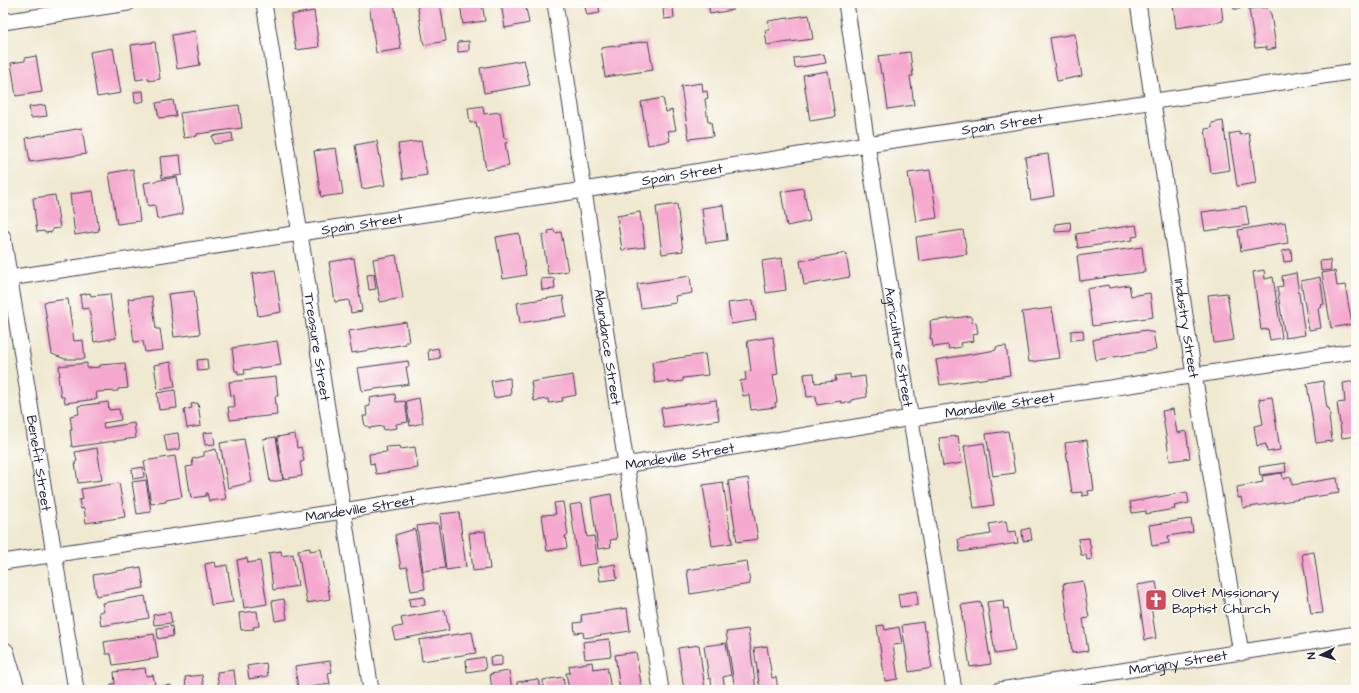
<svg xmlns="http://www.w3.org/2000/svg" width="1359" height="693" font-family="'Architects Daughter',sans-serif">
	<rect width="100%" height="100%" fill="#fdfcf7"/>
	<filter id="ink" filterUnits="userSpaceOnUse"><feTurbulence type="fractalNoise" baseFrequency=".025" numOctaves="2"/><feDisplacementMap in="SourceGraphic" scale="8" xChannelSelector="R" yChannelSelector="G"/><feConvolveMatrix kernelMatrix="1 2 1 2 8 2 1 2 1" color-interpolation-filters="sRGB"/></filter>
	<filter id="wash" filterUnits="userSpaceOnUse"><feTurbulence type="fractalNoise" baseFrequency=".012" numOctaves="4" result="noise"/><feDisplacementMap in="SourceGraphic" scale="16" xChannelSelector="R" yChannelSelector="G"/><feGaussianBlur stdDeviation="0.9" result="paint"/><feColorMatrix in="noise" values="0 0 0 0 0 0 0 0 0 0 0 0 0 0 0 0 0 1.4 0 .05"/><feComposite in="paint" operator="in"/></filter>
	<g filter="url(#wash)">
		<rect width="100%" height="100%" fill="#f0e9d1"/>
		<g id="blocks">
			<!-- building -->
			<path fill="#f5a9cf" d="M369,3H394L401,49L376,53Z
				M417,3H440L446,41L424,45Z
				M460,3H482L485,21L463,24Z
				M501,3H525L529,23L505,28Z
				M584,3H598L600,13L587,15Z
				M708,3H732L733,10L710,14Z
				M1189,3H1221L1223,21L1176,28L1173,5Z
				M1233,3H1240V9H1234Z
				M673,7L674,18L664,19L663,8Z
				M1266,7L1271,14L1276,48L1267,50L1266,47L1255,48L1249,9Z
				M314,11L319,47L296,50L291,15Z
				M809,15L813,39L767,45L765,30H770L768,21Z
				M195,31L200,65L177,69L172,35Z
				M1075,34L1082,76L1057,81L1050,38Z
				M469,41V51L458,52V42Z
				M648,41L653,70L605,77L601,48Z
				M155,42L160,79L149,81V78L136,80L131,45Z
				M113,48L121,93L97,97L90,52Z
				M910,52L913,76H910L914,105L888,109L883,73L881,74L878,56Z
				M824,54L826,63L795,68L794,58Z
				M36,56L42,92L16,96L11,63L25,61V58Z
				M524,60L530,85L484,93L480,68Z
				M828,71L835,117L810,121L803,75Z
				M702,83L703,92L707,91L708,98L705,99L708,122H711L713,136L689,139L681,86Z
				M143,91L144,101L135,103L134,92Z
				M663,98L666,112L672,110L676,130L668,131L670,141L648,145L641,102Z
				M173,100L176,116L159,118L156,103Z
				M45,105L47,116L31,118L29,107Z
				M239,105L242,128L197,134V136L184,138L180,113Z
				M483,106L484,114L500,112L504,138H506L507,143H505L509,166L486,170L479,128H477L476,122L470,123L468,108Z
				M1223,121L1230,170L1211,173L1205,129L1212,128V123Z
				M82,128L86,154L30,162L26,138Z
				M1239,132L1240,135L1249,133L1256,183L1237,186L1229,134Z
				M232,133L233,141L214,144L212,136Z
				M377,141L385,185L362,189L355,145Z
				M421,141L427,175L403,179L398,144Z
				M336,148L343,194L321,197L314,151Z
				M1048,154L1054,196L1031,200L1025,157Z
				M180,155L182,175L162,178L160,157Z
				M133,169L140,221L117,224L109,173Z
				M930,170L937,218L916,221L908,173Z
				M177,177L183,214L157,219L155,205L148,206L144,183Z
				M803,188L810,221L787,226L781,192Z
				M93,191L99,231L75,235L70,194Z
				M55,195L60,228L52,229V232L45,233L44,231L37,232L33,198Z
				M677,204L683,251L662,254L656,207Z
				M723,205L727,240L706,243L702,208Z
				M1246,206L1249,225L1205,231L1202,212Z
				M640,212L645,247L622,250L617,216Z
				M1070,222L1071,231L1055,232V224Z
				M1285,222L1288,243L1241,251L1238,230Z
				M1136,225L1138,236L1132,237L1133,240L1078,248L1076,234Z
				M554,230L555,233L561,232L568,271L548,274L542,235L549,234L548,231Z
				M963,230L967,254L919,261L916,237Z
				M519,233L526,275L503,279L496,237Z
				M1142,247L1145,272L1080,281L1077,256Z
				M1291,249L1292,261L1284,262L1282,251Z
				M846,253L850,277L804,285L800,261Z
				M396,255L403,298L380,302L373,259Z
				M354,258L362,311L351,313L349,300L335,302L329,262Z
				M782,258L786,290L766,293L762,261Z
				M1330,260L1331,270L1321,271L1320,261Z
				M275,270L281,312L258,316L252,274Z
				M1264,270L1265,279L1273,277L1282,338L1270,340L1268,329L1261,330L1253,272Z
				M1335,271L1337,286L1345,285L1352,324L1331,328L1322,273Z
				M1296,273L1305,335L1285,338L1277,287L1283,286L1282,276Z
				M374,274L376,289L369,290L367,275Z
				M690,276L692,293L675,296L676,303L641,308L637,284Z
				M1320,277L1324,304L1321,305L1322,307L1318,308L1321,328L1309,330L1301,281Z
				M554,278L555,289L542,290L541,279Z
				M1108,285L1109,288L1129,285L1131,296L1150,293L1153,317L1092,326L1087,289Z
				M194,291L200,334L174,337L168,294Z
				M90,293L91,296L110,294L116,338L94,342L89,308L82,309L80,295Z
				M1227,293L1234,340L1214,343L1208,295Z
				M152,296L156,329H160L163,350L145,352L143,341L134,342L128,299Z
				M563,296L566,316L520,323L517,303Z
				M68,299L74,341L83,340L85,359H65L52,354L44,302Z
				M753,300L756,320L731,324L728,303Z
				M1052,308L1060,358L1029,362L1022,312Z
				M971,316L972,323L976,322L978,333L973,334L974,341L960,343L961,347L949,349L948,345L933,347L932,340L930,338L931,332L930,321Z
				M406,322L409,342H405L406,344L352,353L348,331Z
				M1083,330L1084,339L1071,340V331Z
				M1147,330L1148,332H1153L1156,350L1096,360L1093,340L1100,338V337Z
				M773,337L778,374L773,375L777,402L775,403L776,407L751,410L749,395L743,396L740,381L746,380L745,372L751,371L747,341Z
				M277,341L281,365L244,370L245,374L238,375V371H235L232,348Z
				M1006,346L1010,375L940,385L936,360L996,350V347Z
				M438,348L440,358L429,360L428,350Z
				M705,354L708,375L683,378V381L669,383V381L655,383L652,362Z
				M207,359L208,370L198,371L197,360Z
				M408,361L409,367H406L409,384L362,391L358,368Z
				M171,362L175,387L158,390L154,365Z
				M87,363V368L100,367V365L125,363L128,388L118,389V391L96,392L97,399L65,403L64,397H61L58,376H60L59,366Z
				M814,373L815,383L836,381L835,376L850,374V378L865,376L867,397L851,400L852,402L841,403V401L817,405L816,396L807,397L804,374Z
				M573,375L576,395L562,398L563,401L549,403L548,399L534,401L531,382Z
				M276,377L278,396H275L277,415L230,420L228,407H235L234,395L231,396L229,382Z
				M510,378L511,395L494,398L491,381Z
				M1323,381L1327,408H1329L1330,416L1329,417L1332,441L1316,443L1307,384Z
				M1356,381V436L1342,438L1337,403L1345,402L1343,383Z
				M175,390L177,408L159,410L157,393Z
				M395,394L396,402L405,401L408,422L396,424L397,428L384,430L383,426L369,428L368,426H365L363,416H367L366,407L370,406L369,398Z
				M1272,397L1280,450L1267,452L1266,444L1257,446L1254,426L1263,424L1259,399Z
				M419,398L423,423L410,426L406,401Z
				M716,400L719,420L664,428L661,408Z
				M108,402L109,410L119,409L121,420L103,423L104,428L134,423L136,438L72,447L70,430H72L70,416L79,414L78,406Z
				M198,403L201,426L187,428L184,410L192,408L191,404Z
				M1173,409L1177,433L1186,431L1190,458L1170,461L1162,411Z
				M1008,431L1015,473L993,476L986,434Z
				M213,432L215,444L205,445L203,433Z
				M178,433L180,449L167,451L164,435Z
				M295,434L297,448L301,447L304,461L300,462L302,476L283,479L277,437Z
				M958,436L962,463L943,466L939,438Z
				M276,437L283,480L270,482L263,439Z
				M244,439L252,482L228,488L220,443Z
				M1087,440L1094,490L1088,491L1089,495L1082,496V492L1072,493L1065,443Z
				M984,443L994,505L974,508L964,446Z
				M400,446L401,449L415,447L418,468L376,474L374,463L370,464L369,454L387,452L386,447Z
				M97,448L102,480L78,483L75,462L77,461L75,452Z
				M216,449L226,499L209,501L207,493H206V496L191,498L186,467L193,466L192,459L204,456V452Z
				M175,456L182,497L166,500V502L151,504L144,461Z
				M1285,463L1286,472L1260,475L1259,467Z
				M143,467L144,477L133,479L132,469Z
				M1282,473L1283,479L1291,477L1292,485L1337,478L1339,493L1243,508L1241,497L1238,498L1237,487L1263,482L1262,476Z
				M748,478L758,539L737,542L728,481Z
				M146,480L151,512L137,514L132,482Z
				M723,482L732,543L712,546L703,485Z
				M119,483L125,517L86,523L84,508L81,509L79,500L83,499L81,489Z
				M1187,492L1189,503L1174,506L1175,509L1146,514V511L1132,513L1130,502Z
				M611,494L617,539L610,540L611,547L598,549L591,498Z
				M563,502L568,535L565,536L567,548L547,551L542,515L556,514L554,503Z
				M582,503L587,537L594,536L598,563L579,566L570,505Z
				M459,512L466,567L446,570L440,514Z
				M1191,519L1193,532L1168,536L1169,543L1152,546L1149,525Z
				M1006,521L1008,532L1016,531L1018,543L960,552L958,539L991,534L989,524Z
				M438,523L445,568L423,571L417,526Z
				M1030,528L1032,540L1023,541L1022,530Z
				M415,529L425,589L411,591L407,567L401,568L395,535Z
				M485,531L490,569L473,571L469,533Z
				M1089,538L1092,559L1087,560L1086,555H1081L1078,539Z
				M310,548V551L321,549L330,599L307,603L298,550Z
				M281,551L282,556L293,554L298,586L273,590L269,553Z
				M1314,552L1323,613L1311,614L1302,554Z
				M247,558L248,563L260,561L267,604L244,608L237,560Z
				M747,561L750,584L690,594L687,570Z
				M215,562L216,567L227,565L233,602L211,605L205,564Z
				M615,564L617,579L600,581L598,567Z
				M141,567L144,588L96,596L93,575Z
				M1083,581L1089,618L1083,619L1088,651L1072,653L1063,584Z
				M1156,582L1159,598L1150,600L1156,638L1145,640L1137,585Z
				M917,591L918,605L900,607L898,594Z
				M145,596L149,618L101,626L99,612L104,611L102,603Z
				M424,597L425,605L410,607L409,599Z
				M284,599L287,619L275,621L272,601Z
				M1003,600L1004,609L1008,608L1015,651L995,654L987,602Z
				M981,602L991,664L970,667L962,615L963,614L961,605Z
				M627,608L630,631L584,638L583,632L575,633L574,623L582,622L581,615Z
				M445,610L449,630L395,640L392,628L403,626L401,618Z
				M257,611L259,626L253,627L254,629L241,630L239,613Z
				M170,612L172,623L154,625L153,615Z
				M923,622L924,631H926L932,668L909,672L902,625Z
				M884,625L885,630L899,627L902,644L893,645L898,679L885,681L877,626Z
				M172,626L173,636L158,639L157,628Z
				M748,629L756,690H735L726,632Z
				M472,632L476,653L422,661L419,640Z
				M154,634L158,658L113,665L111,654H106L104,642Z
				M609,639L611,656L585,659L583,642Z
				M726,643L731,675L723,677L725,690H712L711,678L709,679L704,646Z
				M699,645L705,690H684L678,648Z
				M767,646L772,678L776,677L778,690H760L754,648Z
				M636,652L642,690H620L615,655Z
				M502,656V665L491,666L490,657Z
				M484,657L486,669L467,672L466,660Z
				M330,661L332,672L328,673L330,684L298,689L295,666Z
				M592,662L593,669L607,667L611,690H569L566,673H570L569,666Z
				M266,663L268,676L249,679L247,666Z
				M145,668L146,676L153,675L155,684L147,685L148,690H111V684H115L114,672Z
				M234,670L236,688L219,690L217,672Z
				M509,671L512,690H492L490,674Z
				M202,675L204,690H186L185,677Z
				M563,677L565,690H544L543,680Z
				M538,679L540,690H518L517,682Z
				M171,685V690H155L154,687Z"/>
		</g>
	</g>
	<g filter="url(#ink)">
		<use href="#blocks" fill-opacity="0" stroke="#414052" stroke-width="1"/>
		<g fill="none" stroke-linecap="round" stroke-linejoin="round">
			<!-- minor casing -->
			<g stroke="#414052" stroke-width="17">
				<g id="minor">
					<path id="s1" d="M264,3L371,690"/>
					<path id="s2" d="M555,3L661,690"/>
					<path id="s3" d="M846,3L867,144L954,690"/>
					<path id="s4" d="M1138,3L1194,375L1241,653"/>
					<path d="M3,22L128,3"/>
					<path id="s5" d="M3,237L76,690"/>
					<path id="s6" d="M9,278L300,233L584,190L867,144L1356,71"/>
					<path id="s7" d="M3,562L343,511L911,418L1356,351"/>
					<path id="s8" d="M1000,690L1356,634"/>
				</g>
			</g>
			<!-- motorway casing -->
			<g stroke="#414052" stroke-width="24">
				<path id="motorway" d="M3,653L14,690"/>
			</g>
			<!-- minor -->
			<use href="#minor" stroke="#fff" stroke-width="15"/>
			<!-- motorway -->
			<use href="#motorway" stroke="#fff" stroke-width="22"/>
		</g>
	</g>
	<!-- icons -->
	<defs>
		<g id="church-square" transform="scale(1.15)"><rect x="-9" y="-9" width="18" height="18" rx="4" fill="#d1495b" stroke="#fdfcf7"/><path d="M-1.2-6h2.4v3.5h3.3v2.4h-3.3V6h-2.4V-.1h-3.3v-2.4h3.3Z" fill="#fff"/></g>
	</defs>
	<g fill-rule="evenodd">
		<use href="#church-square" x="1156" y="600"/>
	</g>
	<g text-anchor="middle" stroke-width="3" stroke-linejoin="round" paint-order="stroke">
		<!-- street labels -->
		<g font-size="14" fill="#22223b" stroke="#fdfcf7">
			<text dy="5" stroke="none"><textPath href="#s6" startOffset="1005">Spain Street</textPath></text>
			<text dy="5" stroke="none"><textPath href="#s6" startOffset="681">Spain Street</textPath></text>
			<text dy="5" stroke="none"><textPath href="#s6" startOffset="357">Spain Street</textPath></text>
			<text dy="5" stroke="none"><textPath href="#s4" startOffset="329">Industry Street</textPath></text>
			<text dy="5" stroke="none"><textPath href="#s1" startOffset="348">Treasure Street</textPath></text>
			<text dy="5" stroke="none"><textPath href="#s2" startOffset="348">Abundance Street</textPath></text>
			<text dy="5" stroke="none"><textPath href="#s3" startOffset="348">Agriculture Street</textPath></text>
			<text dy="5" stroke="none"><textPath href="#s7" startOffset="1009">Mandeville Street</textPath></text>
			<text dy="5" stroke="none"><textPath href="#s7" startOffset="685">Mandeville Street</textPath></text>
			<text dy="5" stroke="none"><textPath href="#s5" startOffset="229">Benefit Street</textPath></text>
			<text dy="5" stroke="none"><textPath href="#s7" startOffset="361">Mandeville Street</textPath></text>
			<text dy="5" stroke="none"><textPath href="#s8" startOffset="180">Marigny Street</textPath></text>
		</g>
		<!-- poi labels -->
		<g font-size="14" fill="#22223b" stroke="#fdfcf7" text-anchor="start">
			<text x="1172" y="597">Olivet Missionary<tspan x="1172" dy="16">Baptist Church</tspan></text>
		</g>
	</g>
	<!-- margin -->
	<rect width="1359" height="693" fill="none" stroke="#fdfcf7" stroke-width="16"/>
	<!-- north arrow -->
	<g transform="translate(1321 655) rotate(265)" stroke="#fdfcf7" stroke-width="3" paint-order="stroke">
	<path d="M0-3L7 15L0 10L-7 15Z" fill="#22223b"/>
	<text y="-6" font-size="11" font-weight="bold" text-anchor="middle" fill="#22223b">N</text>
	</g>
</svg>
